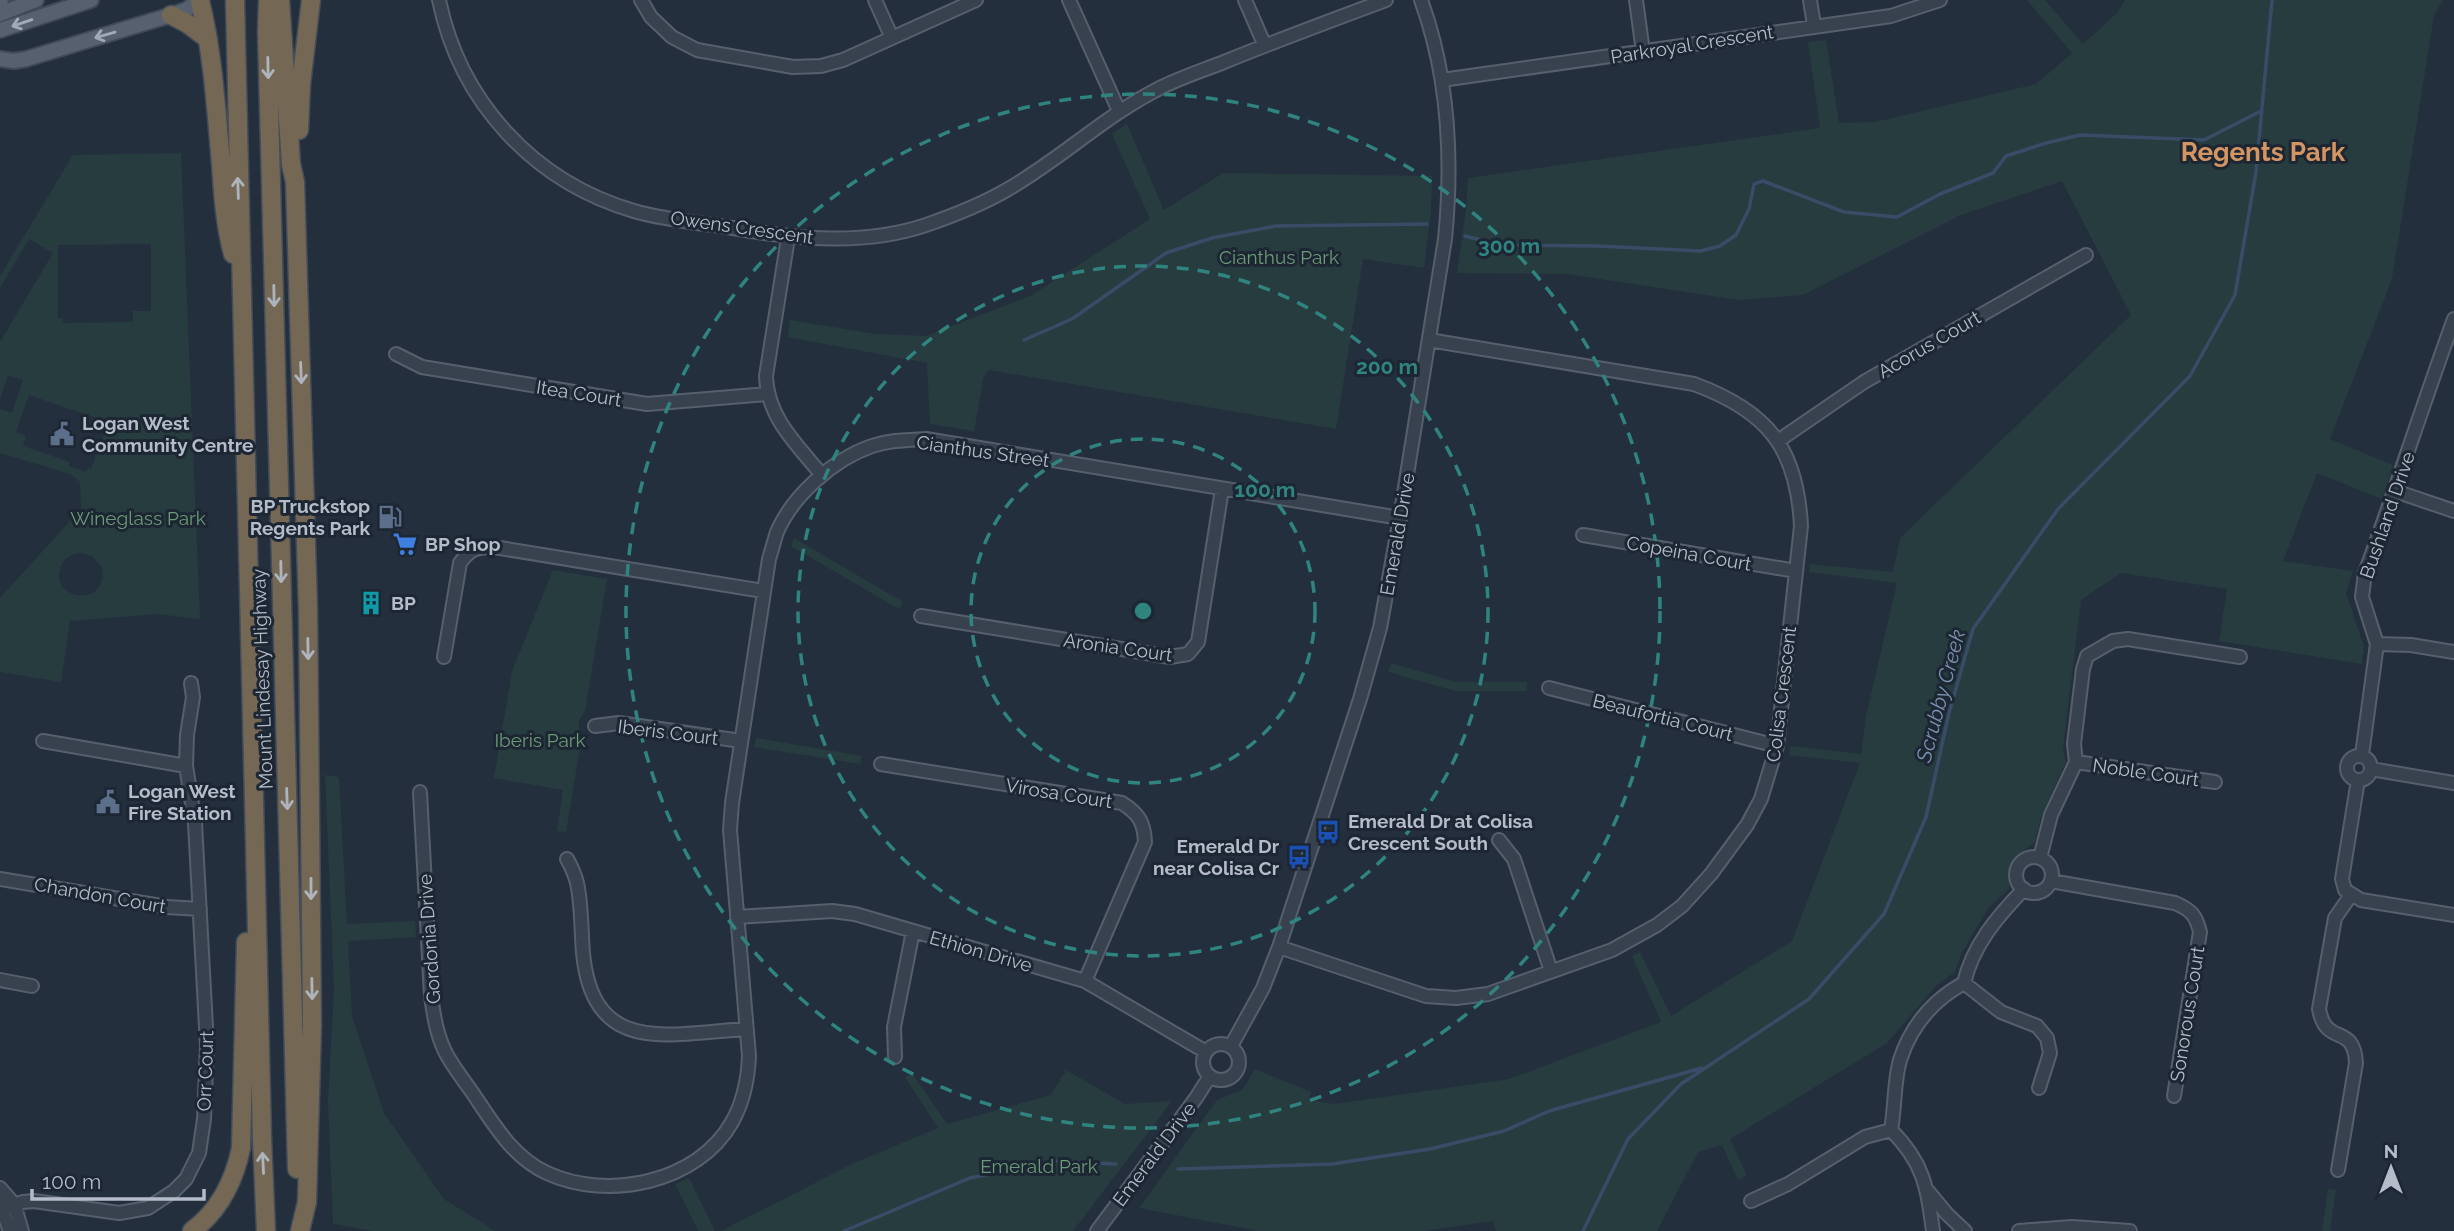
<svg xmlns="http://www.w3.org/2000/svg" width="2454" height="1231" font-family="Raleway,sans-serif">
	<rect width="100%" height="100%" fill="#242f3e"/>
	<!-- green -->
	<path fill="#263c3f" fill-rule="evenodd" d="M2027,0H2045L2083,44L2118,12L2125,0H2443L2434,15L2392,279L2330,439L2393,465L2382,499L2317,473L2283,561L2353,571L2346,593L2364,647L2362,664L2219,641L2227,589L2121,573L2081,600L2063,748L2066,762L2041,817L2035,842L2011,861L2009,889L1989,907L1962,952L1955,972L1937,985L1887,1043L1730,1139L1747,1176L1738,1180L1722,1145L1698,1152L1657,1231H1496L1493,1221L1424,1231H1258L1139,1208L1217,1100L1242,1090L1255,1069L1311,1092L1309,1100L1334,1104L1509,1079L1661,1022L1632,956L1640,952L1671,1016L1792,941L1860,763L1789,755L1790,746L1861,754L1866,716L1897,583L1809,572L1810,564L1893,572L1900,538L2131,315L2062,181L1961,215L1803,295L1738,300L1568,274L1457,273L1466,210L1468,178L1820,128L1808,42L1826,40L1839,123L1875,122L2036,84L2072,53Z
		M1127,124L1164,210L1223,173L1432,176L1431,214L1424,268L1363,259L1336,429L989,370L984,376L974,431L930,424L927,363L788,337L790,320L875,334L926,336L1032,295L1150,219L1112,134Z
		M181,153L200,619L157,614L70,621L61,682L0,672V598L81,509L80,482L70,474L0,453V409L12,413L23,380L8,375L0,399V342L53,253L29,239L0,288V276L73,155ZM151,244V311H133V322L63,323V318H58V245ZM29,395L108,422L91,469L88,468L86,472L69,466L70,462L23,446L26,436L16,432ZM78,553L92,556L102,567C109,611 47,599 61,566C64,558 70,555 78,553Z
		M794,538L903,602L899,609L791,546Z
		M553,570L607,579L585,711C578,719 577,726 582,735L566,832L557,831L563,790L494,778L512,671Z
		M1391,663L1456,682H1527V691H1455L1388,672Z
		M756,738L862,756L860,764L754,747Z
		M325,775L339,777L347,924L415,921L416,937L348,941L352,1016L384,1113L444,1199L495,1231H373L333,1224L328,1102L334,988Z
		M1066,1070L1125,1104L1172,1101L1073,1231H721L854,1163L938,1128L905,1077L912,1073L947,1124L1051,1095Z
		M689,1178L715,1231H698L675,1184Z
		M2328,1189L2336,1190L2330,1231H2322Z"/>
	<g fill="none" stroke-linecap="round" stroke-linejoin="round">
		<!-- stream -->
		<path stroke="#394c67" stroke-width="3.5" d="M1465,236L1500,245L1597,246L1701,251L1720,246L1736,235L1749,209L1754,184L1763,181L1844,212L1897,217L1940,194L1993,173L2006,156L2046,143L2080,135L2204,140L2261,111
			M1024,340L1072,319L1166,253L1212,238L1276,226L1427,224
			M1178,1169L1332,1164L1430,1149L1504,1131L1549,1111L1702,1068
			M844,1231L970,1178L1053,1161L1116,1164
			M1583,1231L1628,1139L1681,1084L1809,999L1884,914L1926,817L1949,713L1973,629L2058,509L2190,376L2235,295L2256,172L2272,0"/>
		<!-- minor casing -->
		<g stroke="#565f6c" stroke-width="16">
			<path id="minor" d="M439,0C460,102 534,182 634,211C665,220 700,223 733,228C796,239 864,246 926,225C952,216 980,205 1003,192C1059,161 1105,115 1162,87C1182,77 1204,70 1224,62C1278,40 1332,20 1386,0
				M641,0L651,17L672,37L697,50L793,67L821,66L843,60L976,0
				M875,0L892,38
				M1069,0L1119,111
				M1245,0L1265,46
				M1636,0L1643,52
				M1810,0L1814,25
				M1442,80L1891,16L1940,0
				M788,238L766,376C767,417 797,445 822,475
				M396,354L422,367L647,404L766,394
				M1778,441L1864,382L2086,255
				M2395,491L2454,511
				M1583,535L1796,571
				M921,616L1170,657L1188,654L1198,642L1222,489
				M2377,644L2411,645L2454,652
				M444,657L460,563C470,549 476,547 494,547L763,591
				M1549,688L1777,746
				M595,726L619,723L741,741
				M43,741L186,766
				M2362,755L2377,644L2362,597L2365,573C2396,489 2423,404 2454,319
				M2347 768a12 12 0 1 1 24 0a12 12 0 1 1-24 0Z
				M2076,762L2215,782
				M881,764L1122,803C1139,814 1144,822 1145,842L1085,981
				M2371,769L2454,783
				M2358,780L2342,879L2345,890L2361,900L2454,915
				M420,792L431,996C434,1017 437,1038 448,1057C455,1069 464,1081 472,1092C493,1123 512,1157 547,1173C607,1201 698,1183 732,1122C744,1101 748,1079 749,1056L730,830L732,803L769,559C772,550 774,541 777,532C793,495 834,459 872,446C890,440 908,440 926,439L1400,518
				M1499,840L1514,859L1551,971
				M2016 875a18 18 0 1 1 36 0a18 18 0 1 1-36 0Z
				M2040,858L2051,815L2076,762L2074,744L2083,669L2087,656L2113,641L2128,639L2240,657
				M567,859C571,866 575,875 577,883C582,906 581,930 583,953C593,1058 670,1033 747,1029
				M0,879L167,907L200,909
				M2051,881L2175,903C2191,910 2196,915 2200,932L2174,1096
				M737,917L832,911L855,914L1085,981L1206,1052
				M1279,947L1426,996L1456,998L1488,994L1612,950L1657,925L1682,906L1711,874L1747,825L1761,799L1777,746L1801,526C1797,447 1767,411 1694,384L1429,340
				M0,980L32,986
				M1964,983L2001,1012L2037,1026L2047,1038L2050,1053L2039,1088
				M1203 1062a18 18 0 1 1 36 0a18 18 0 1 1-36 0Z
				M1231,1046L1263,988L1279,947L1360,699L1380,628L1400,518L1445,239C1453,158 1449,77 1421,0
				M895,1057L894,1027L913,931
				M2338,1170L2356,1063C2354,1022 2326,1048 2319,1009L2335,918L2351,895
				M0,1188L14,1204L22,1231
				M1928,1191L1947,1214L1965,1231
				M1751,1201L1788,1184L1865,1137L1891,1130
				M0,1204L10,1231
				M3,1209L23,1202L34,1201L119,1213L148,1208L174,1191L186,1179L199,1153L204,1119L207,1046L195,823L186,766L187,735L193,697L191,683
				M1097,1231L1196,1098L1210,1076
				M1933,1231C1927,1187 1924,1163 1891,1130C1895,1108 1894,1081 1900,1060C1911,1026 1933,1000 1964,983C1973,945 1997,917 2024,889
				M2019,1231L2072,1227L2130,1231"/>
		</g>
		<!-- major casing -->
		<g stroke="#414a57" stroke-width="18">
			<path id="major" d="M0,1L1,0
				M0,14L36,0
				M0,30L91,0
				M0,59L14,61L26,59L171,15L186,10L200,0"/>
		</g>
		<!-- highway casing -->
		<g stroke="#434c59" stroke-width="21">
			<path id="highway" d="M235,0L262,1138L266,1231
				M268,0L267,32L297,1169
				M280,0L291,164L295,182L308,609L312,1025L307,1202L300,1231
				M200,1C213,54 216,108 221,163C223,194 225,224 233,254
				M171,15L188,24L208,39
				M299,130L301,84L311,0
				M192,1231C220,1210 234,1182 241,1148L246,942"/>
		</g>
		<!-- minor -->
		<use href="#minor" stroke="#38414e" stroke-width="12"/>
		<!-- major -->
		<use href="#major" stroke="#56606e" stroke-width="14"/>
		<!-- highway -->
		<use href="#highway" stroke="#746855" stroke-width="18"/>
	</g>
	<!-- one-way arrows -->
	<defs><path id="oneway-shaft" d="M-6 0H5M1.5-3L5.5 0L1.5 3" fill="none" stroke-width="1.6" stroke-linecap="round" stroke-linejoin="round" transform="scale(1.75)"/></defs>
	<g stroke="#a1aab7">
		<use href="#oneway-shaft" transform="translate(22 23) rotate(161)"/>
		<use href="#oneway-shaft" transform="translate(105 35) rotate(164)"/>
	</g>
	<g stroke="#aeb4bd">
		<use href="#oneway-shaft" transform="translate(268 68) rotate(89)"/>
		<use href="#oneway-shaft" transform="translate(238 188) rotate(-92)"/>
		<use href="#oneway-shaft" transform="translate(274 296) rotate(89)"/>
		<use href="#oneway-shaft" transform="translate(301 373) rotate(88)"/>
		<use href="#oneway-shaft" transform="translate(281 572) rotate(89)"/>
		<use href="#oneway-shaft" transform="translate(308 649) rotate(89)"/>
		<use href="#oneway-shaft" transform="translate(287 799) rotate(88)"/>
		<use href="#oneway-shaft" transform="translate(311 889) rotate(90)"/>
		<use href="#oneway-shaft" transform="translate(312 989) rotate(89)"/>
		<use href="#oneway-shaft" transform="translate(263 1163) rotate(-93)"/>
	</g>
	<!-- distance rings -->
	<g fill="none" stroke="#308480" stroke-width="3.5" stroke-dasharray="12 9">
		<circle cx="1143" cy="611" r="172"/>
		<circle cx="1143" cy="611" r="345"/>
		<circle cx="1143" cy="611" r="517"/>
	</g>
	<!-- icons -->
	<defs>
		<g id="civic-bare" transform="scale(1.89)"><path d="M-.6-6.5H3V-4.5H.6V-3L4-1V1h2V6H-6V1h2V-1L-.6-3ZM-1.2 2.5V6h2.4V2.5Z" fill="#5c6f8a" stroke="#1d2633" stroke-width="2.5" paint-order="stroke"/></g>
		<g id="fuel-bare" transform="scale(1.89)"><path d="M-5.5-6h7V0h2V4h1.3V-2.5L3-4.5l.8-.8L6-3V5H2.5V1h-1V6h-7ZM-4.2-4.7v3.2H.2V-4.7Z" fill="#5c6f8a" stroke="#1d2633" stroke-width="2.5" paint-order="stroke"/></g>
		<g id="supermarket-bare" transform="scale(1.89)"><path d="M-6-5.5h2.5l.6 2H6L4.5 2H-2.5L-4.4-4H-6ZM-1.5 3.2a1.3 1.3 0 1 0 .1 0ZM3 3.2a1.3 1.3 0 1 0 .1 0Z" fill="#3f7fe0" stroke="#1d2633" stroke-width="2.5" paint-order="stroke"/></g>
		<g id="building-bare" transform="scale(1.89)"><path d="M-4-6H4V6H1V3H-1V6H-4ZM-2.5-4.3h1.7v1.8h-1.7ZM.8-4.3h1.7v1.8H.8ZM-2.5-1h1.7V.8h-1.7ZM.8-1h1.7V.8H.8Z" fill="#0f9aa8" stroke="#1d2633" stroke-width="2.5" paint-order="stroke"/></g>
		<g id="bus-bare" transform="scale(1.89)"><path d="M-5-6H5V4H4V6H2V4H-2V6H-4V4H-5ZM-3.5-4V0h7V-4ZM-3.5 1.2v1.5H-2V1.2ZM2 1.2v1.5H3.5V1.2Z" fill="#1a4fb4" stroke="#1d2633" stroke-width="2.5" paint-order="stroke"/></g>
	</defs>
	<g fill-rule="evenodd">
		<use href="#civic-bare" x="62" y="434"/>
		<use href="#fuel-bare" x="390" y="517"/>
		<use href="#supermarket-bare" x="405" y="544"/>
		<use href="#building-bare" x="371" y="603"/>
		<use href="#civic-bare" x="108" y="802"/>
		<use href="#bus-bare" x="1328" y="832"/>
		<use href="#bus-bare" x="1299" y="857"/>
	</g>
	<g text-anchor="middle" stroke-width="6" stroke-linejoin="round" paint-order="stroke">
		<!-- street labels -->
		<g font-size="19" fill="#b4bcc9" stroke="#1d2633">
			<text transform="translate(1692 44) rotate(-9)" y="7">Parkroyal Crescent</text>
			<text transform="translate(742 227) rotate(8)" y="7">Owens Crescent</text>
			<text transform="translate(1929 344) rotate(-30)" y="7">Acorus Court</text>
			<text transform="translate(579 393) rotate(9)" y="7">Itea Court</text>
			<text transform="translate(983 451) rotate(8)" y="7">Cianthus Street</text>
			<text transform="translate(2387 515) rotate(-71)" y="7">Bushland Drive</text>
			<text transform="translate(1397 534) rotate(-80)" y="7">Emerald Drive</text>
			<text transform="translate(1689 553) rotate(10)" y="7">Copeina Court</text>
			<text transform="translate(1118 647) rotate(8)" y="7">Aronia Court</text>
			<text transform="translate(262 679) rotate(-92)" y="7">Mount Lindesay Highway</text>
			<text transform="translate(1781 694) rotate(-83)" y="7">Colisa Crescent</text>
			<text transform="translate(1663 717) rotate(14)" y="7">Beaufortia Court</text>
			<text transform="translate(668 732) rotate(7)" y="7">Iberis Court</text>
			<text transform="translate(2146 772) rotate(8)" y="7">Noble Court</text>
			<text transform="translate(1059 793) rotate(9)" y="7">Virosa Court</text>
			<text transform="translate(100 895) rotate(10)" y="7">Chandon Court</text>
			<text transform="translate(429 939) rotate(-94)" y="7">Gordonia Drive</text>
			<text transform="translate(981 951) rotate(16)" y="7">Ethion Drive</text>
			<text transform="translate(2187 1014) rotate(-81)" y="7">Sonorous Court</text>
			<text transform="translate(205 1071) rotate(-88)" y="7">Orr Court</text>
			<text transform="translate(1154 1154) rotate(-53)" y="7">Emerald Drive</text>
		</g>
		<!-- park labels -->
		<g font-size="19" fill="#6b9a76" stroke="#1d2633">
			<text x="1279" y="264">Cianthus Park</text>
			<text x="138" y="525">Wineglass Park</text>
			<text x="540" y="747">Iberis Park</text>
			<text x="1039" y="1173">Emerald Park</text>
		</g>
		<!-- poi labels -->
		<g font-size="19" font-weight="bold" fill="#b4bcc9" stroke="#1d2633" text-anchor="start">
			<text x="82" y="430">Logan West<tspan x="82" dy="22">Community Centre</tspan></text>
			<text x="370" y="513" text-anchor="end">BP Truckstop<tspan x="370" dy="22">Regents Park</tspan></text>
			<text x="425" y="551">BP Shop</text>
			<text x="391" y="610">BP</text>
			<text x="128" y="798">Logan West<tspan x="128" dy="22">Fire Station</tspan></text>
			<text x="1348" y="828">Emerald Dr at Colisa<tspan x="1348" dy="22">Crescent South</tspan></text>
			<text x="1279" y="853" text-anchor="end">Emerald Dr<tspan x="1279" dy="22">near Colisa Cr</tspan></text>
		</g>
		<!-- water labels -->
		<g font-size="21" font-style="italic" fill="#7c92b1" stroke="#1d2633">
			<text transform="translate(1941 696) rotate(-75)" y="7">Scrubby Creek</text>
		</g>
		<!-- district labels -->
		<g font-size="26" font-weight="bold" fill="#d59563" stroke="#1d2633">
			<text x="2263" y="161">Regents Park</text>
		</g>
	</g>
	<circle cx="1143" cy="611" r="10" fill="#308480" stroke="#1d2633" stroke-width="3.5"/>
	<g font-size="21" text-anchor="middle" font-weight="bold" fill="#308480" stroke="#1d2633" stroke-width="6" stroke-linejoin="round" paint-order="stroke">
		<text x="1509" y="253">300 m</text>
		<text x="1387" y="374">200 m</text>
		<text x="1265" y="497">100 m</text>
	</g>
	<!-- north arrow -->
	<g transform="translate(2391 1168)" stroke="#1d2633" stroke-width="5" paint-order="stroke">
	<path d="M0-5L12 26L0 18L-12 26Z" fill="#b4bcc9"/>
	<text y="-10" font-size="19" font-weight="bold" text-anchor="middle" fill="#b4bcc9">N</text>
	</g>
	<!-- scale -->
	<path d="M32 1189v10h172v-10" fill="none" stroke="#b4bcc9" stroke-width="3.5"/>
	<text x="42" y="1189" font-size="21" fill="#b4bcc9" stroke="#1d2633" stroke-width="5" paint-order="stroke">100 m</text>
</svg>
